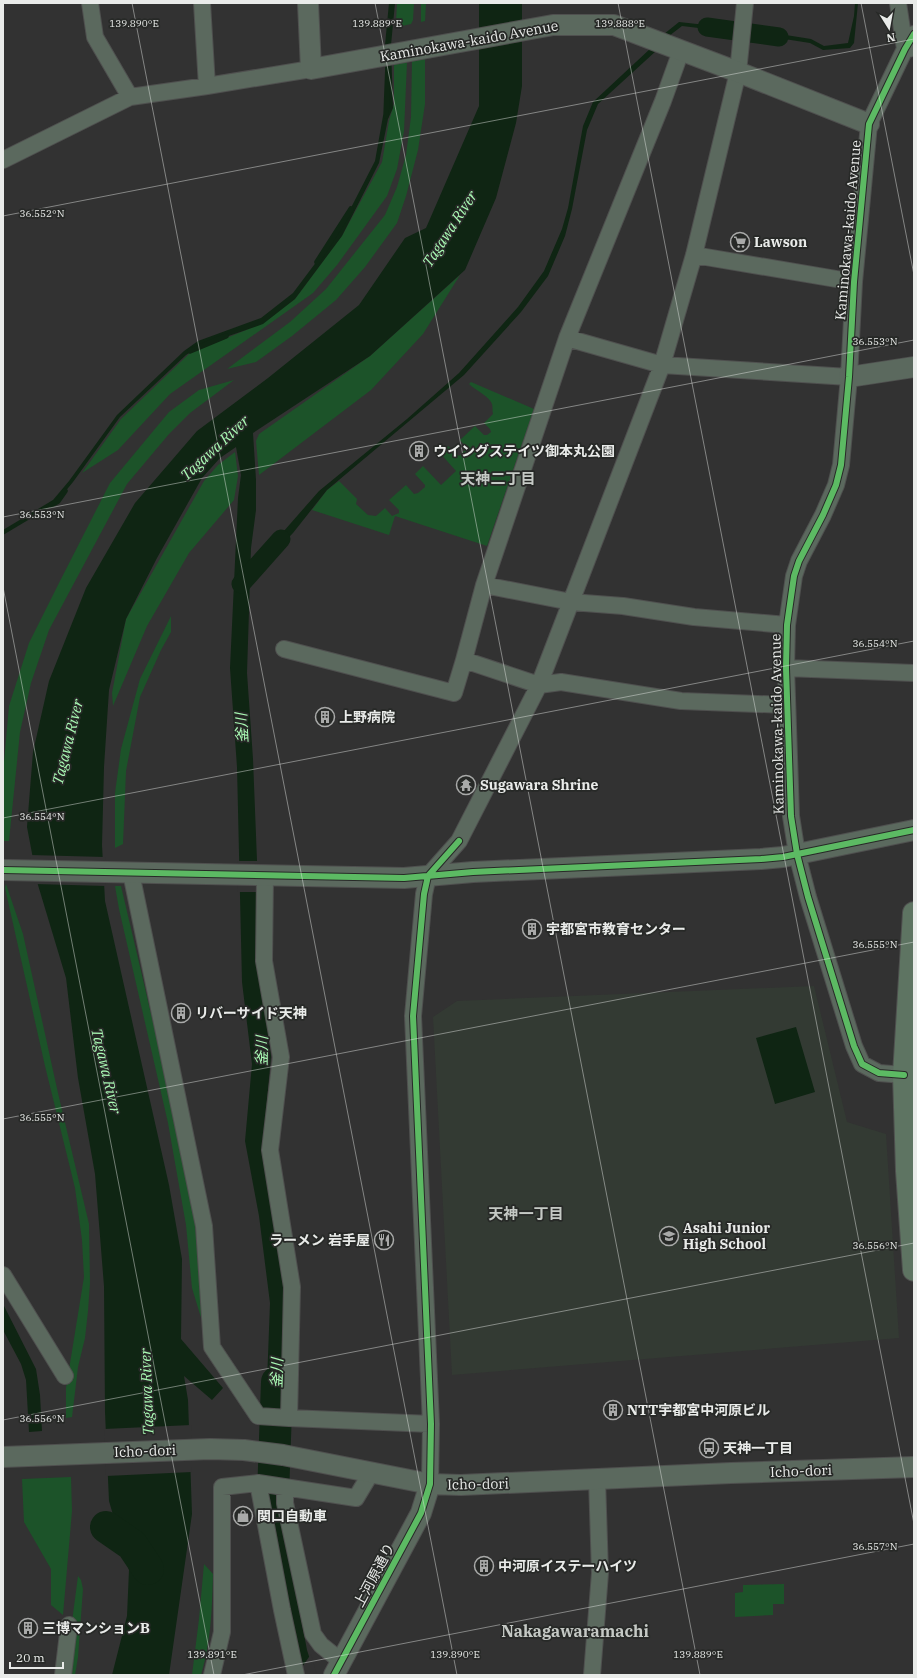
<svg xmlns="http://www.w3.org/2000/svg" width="917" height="1678" font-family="'IBM Plex Serif','Noto Sans JP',serif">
	<rect width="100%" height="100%" fill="#323232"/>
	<!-- built -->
	<path fill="#333a33" d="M814,986L847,1122L886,1134L899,1338L452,1375L433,1017L457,1001Z"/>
	<!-- green -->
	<path fill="#1c5329" d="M397,3H414L413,20L411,24L398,27L396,23Z
		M421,3H426L425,21L421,22Z
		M425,57V104L418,150L406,196L397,223L365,267L336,300L292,336L256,362L227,369L290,322L326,289L385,215L397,187L406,155L411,117L412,60Z
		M407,62L404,131L397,169L387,196L337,265L313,293L170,394L118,450L82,473L121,419L190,353L261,324L295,299L343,234L382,162L389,121L394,104V63Z
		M460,275L423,334L371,390L259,475L256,441L259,434L370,356Z
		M234,380L190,413L169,434L127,484L49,630L31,683L20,732L9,841H3V773L9,706L29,643L60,581L110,483L169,412L199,390Z
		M471,382L534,409L487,546L395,516L389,535L312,510L327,490L339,481L357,499L356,504L368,515L376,516L385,508L392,516L399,513V510L389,500L406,485L414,494L418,493L425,487V485L415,474L423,466L441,485L456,471L440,453L448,446L459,456L467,448L460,440L475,426L484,435H487L491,432L490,429L484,423L493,414C492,411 493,407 492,404C489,396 475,390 469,384Z
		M235,452L238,476L234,500L189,553L147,626L113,706L112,693L126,619L204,481L218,465Z
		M171,616V632L161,650L140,697L126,771L123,844L115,848V793L121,749L140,679Z
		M6,884L23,934L58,1093L89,1224L90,1283L88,1311L85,1338L78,1367L72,1417L66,1418V1388L84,1277L82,1240L75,1188L45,1066L5,888Z
		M115,886H121L180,1137L195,1221L202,1321L192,1288L186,1225L168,1123L119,909Z
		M71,1477L72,1511L63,1615L51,1605V1569L24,1522L22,1479Z
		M204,1564L213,1574C212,1609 211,1642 201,1675H192L199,1619Z
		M78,1576L81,1580L83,1589L78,1657L75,1675H65Z
		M784,1584V1604H773V1615L735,1617V1593L743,1592V1585Z"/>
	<!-- water -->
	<path fill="#0f2513" d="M389,3H395L391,45L393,108L388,119L379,163L342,236L295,299L263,324L200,346L186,355L120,417L73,482L55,504L3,535V530L53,500L69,481L117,415L184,351L198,341L261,318L293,293L338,233L375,161L383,116L389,104L385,45Z
		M479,3H522V86L516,123L496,198L465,270L370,356L253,433L256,480V510L251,548L247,673L253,759L262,988L271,1056L264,1134L285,1285L282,1410L266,1409L270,1303L259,1216L245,1141L252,1064L242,982L237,767L230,668L238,498L241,475L236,447L220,458L202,478L157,558L126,619L109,690L104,767L102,845L105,901L169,1185L182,1259L181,1339L223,1388L212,1400L184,1376L188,1400L192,1514L169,1675H112L127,1616L129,1570L109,1501L105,1412L104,1286L95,1174L78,1078L66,978L38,885L27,827L33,752L49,681L86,588L135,503L197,431L268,378L359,305L405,238L426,228L479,106Z
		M855,3H858L854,43L850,48L823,50L810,43L753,34L754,30L811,39L824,46L848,43L854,16Z
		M679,22L733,28L732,32L682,26L669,36L664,34Z
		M651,48L656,51L598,104L587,130L572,209L565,236L548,276L521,312L464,375L327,490L293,533L267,560L262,556L319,491L407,419L459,373L518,307L544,271L562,229L568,208L583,126L593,102Z
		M796,1027L815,1092L775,1104L756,1038Z
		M3,1304L36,1369L40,1395L42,1431L29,1432L26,1380L21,1364L3,1330Z
		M279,1494L281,1512L307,1650L315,1675H304L301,1666L266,1495Z"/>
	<!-- pier -->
	<path fill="#323232" d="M30,855L105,857L106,886L35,884Z
		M237,861H259V892H238Z
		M191,1425L192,1472L106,1476L104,1429Z
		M311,1654L317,1675H302L300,1670Z"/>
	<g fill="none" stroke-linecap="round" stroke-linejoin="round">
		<!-- stream -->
		<path stroke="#0f2513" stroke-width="5.5" d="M386,116L388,65
			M317,262L351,209
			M190,351L226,336
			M51,505L58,501L65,491"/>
		<!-- canal -->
		<path stroke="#0f2513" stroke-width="19" d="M707,27L779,37
			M241,584L281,539"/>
		<!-- river -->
		<path stroke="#0f2513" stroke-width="32" d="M276,1521L273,1495L277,1382
			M106,1527L132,1545L148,1569"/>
		<!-- minor casing -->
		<g stroke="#4f504f" stroke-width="18">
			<path id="minor" d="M90,3L95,37L130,97
				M202,3L207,86
				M898,3L905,49H909
				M3,160L130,97L207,86L311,69
				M694,255L854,282
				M567,338L662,365L849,377
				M484,585L567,338L663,101L681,51
				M284,649L454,693L464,660
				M786,668L914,673
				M787,705L681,701L561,682L539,685L464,660L484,585L571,602L623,606L694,617L787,625
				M131,873L204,1226L212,1347L258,1416L289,1418
				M265,876L264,961L281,1057L270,1150L292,1287L289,1418L431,1424
				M904,1075L879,1073L862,1064L854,1046L808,897L797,854L791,816L786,668L787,625L794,576L799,561L823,515L836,485L841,465L849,377L854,282L869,124L905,49L914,34
				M3,1275L65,1376
				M258,1483L282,1610L296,1675
				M430,1484L431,1424L413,1016L424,894L428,876L459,841L539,685L662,365L694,255L738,72L745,3
				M285,1487V1503L313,1634L321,1645L342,1662
				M63,1675L69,1625
				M212,1675L222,1632V1487L258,1483L356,1498L371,1473
				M592,1675L600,1573L597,1479"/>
		</g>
		<!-- tertiary casing -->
		<g stroke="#4f504f" stroke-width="22">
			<path id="tertiary" d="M308,3L311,69L553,25H614L738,72L869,124
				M849,377L914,367
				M3,870L404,878L473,872L761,859L783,857L914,830
				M3,1457L210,1449L244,1450L283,1455L430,1484L461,1485L731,1473L914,1467
				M334,1675L421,1513L430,1484"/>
		</g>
		<!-- primary casing -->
		<g stroke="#4f504f" stroke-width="24">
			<path id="primary" d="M914,913L904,1075L907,1171L914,1270"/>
		</g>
		<!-- minor -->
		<use href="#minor" stroke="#5b695e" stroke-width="16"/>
		<!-- tertiary -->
		<use href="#tertiary" stroke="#5b695e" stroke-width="20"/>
		<!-- primary -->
		<use href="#primary" stroke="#5e7462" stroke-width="22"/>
		<!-- cycleway casing -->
		<g stroke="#272927" stroke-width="8">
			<path id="cycleway" d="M3,870L404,878L473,872L761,859L783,857L914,830
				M904,1075L879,1073L862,1064L854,1046L808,897L797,854L791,816L786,668L787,625L794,576L799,561L823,515L836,485L841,465L849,377L854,282L869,124L905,49L914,34
				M334,1675L421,1513L430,1484L431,1424L413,1016L424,894L428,876L459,841"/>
		</g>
		<!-- cycleway -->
		<use href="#cycleway" stroke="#5cba63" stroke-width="6"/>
	</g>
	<!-- ticks -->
	<path fill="none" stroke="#e9ebe9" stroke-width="1" stroke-opacity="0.45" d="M132,3L457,1675M375,3L700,1675M618,3L914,1524M861,3L914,275M3,216L914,39M3,517L914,340M3,587L214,1675M3,818L914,641M3,1119L914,942M3,1420L914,1243M242,1675L914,1544"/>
	<!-- icons -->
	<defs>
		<g id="supermarket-ring" transform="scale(1)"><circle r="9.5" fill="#272927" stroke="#a9aaa9" stroke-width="1.5"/><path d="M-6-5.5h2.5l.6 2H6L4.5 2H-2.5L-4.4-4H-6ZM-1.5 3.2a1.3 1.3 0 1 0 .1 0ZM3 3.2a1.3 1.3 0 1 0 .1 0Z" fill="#a9aaa9"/></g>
		<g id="building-ring" transform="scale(1)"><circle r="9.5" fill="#272927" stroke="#a9aaa9" stroke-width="1.5"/><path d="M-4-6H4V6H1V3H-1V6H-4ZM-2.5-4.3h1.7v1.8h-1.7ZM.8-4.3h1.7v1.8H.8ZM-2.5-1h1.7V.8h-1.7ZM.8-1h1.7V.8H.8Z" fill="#a9aaa9"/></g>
		<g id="temple-ring" transform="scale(1)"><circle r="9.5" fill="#272927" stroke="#a9aaa9" stroke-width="1.5"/><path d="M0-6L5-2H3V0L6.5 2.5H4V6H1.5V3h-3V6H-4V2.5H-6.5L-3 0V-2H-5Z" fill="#a9aaa9"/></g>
		<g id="school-ring" transform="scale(1)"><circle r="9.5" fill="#272927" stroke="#a9aaa9" stroke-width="1.5"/><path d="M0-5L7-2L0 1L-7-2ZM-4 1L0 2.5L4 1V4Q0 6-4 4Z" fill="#a9aaa9"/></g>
		<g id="restaurant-ring" transform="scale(1)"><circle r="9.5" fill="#272927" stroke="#a9aaa9" stroke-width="1.5"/><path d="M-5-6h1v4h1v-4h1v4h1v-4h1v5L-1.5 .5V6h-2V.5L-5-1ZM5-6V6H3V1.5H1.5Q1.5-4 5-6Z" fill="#a9aaa9"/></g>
		<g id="bus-ring" transform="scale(1)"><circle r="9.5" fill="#272927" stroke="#a9aaa9" stroke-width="1.5"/><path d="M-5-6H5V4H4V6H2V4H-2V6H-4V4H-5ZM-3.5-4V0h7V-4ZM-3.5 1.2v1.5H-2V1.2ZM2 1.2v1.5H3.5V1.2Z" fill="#a9aaa9"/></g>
		<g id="shop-ring" transform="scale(1)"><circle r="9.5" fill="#272927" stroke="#a9aaa9" stroke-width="1.5"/><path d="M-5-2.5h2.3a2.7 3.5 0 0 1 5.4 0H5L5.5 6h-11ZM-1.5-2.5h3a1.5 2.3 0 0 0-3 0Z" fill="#a9aaa9"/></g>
	</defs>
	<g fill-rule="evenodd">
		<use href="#supermarket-ring" x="740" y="242"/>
		<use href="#building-ring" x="419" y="451"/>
		<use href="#building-ring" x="325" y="717"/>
		<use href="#temple-ring" x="466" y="785"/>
		<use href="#building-ring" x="532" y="929"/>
		<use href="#building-ring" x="181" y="1013"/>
		<use href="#school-ring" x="669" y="1236"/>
		<use href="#restaurant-ring" x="384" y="1240"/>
		<use href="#building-ring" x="613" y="1410"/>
		<use href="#bus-ring" x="709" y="1448"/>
		<use href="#shop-ring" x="243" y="1516"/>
		<use href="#building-ring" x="484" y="1566"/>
		<use href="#building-ring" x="28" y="1628"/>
	</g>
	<g text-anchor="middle" stroke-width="3.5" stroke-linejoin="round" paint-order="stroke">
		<!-- street labels -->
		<g font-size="14" fill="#e9ebe9" stroke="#272927">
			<text transform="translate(469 41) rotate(-10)" y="5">Kaminokawa-kaido Avenue</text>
			<text transform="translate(848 230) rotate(-85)" y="5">Kaminokawa-kaido Avenue</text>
			<text transform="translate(777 724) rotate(-91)" y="5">Kaminokawa-kaido Avenue</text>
			<text transform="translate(145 1451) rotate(-2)" y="5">Icho-dori</text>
			<text transform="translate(801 1471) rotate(-2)" y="5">Icho-dori</text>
			<text transform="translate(478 1484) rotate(-1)" y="5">Icho-dori</text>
			<text transform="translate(374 1575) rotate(-62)" y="5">上河原通り</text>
		</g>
		<!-- poi labels -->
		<g font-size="14" font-weight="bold" fill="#e9ebe9" stroke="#272927" text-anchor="start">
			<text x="754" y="247">Lawson</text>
			<text x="433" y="456">ウイングステイツ御本丸公園</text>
			<text x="339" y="722">上野病院</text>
			<text x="480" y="790">Sugawara Shrine</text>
			<text x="546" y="934">宇都宮市教育センター</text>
			<text x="195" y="1018">リバーサイド天神</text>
			<text x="683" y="1233">Asahi Junior<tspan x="683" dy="16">High School</tspan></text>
			<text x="370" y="1245" text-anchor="end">ラーメン 岩手屋</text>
			<text x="627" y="1415">NTT宇都宮中河原ビル</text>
			<text x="723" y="1453">天神一丁目</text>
			<text x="257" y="1521">関口自動車</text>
			<text x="498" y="1571">中河原イステーハイツ</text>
			<text x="42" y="1633">三博マンションB</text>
		</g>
		<!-- water labels -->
		<g font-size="15" font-style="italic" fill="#aafbb5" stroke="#272927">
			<text transform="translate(450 229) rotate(-57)" y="5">Tagawa River</text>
			<text transform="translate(215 448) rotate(-43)" y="5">Tagawa River</text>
			<text transform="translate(242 728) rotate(-93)" y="5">釜川</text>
			<text transform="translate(68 742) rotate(-76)" y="5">Tagawa River</text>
			<text transform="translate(262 1051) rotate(-89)" y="5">釜川</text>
			<text transform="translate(106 1071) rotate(77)" y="5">Tagawa River</text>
			<text transform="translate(277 1373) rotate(-88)" y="5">釜川</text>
			<text transform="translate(147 1392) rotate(-92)" y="5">Tagawa River</text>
		</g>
		<!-- neighbourhood labels -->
		<g font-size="15" font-weight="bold" fill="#c5c9c5" stroke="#272927">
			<text x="498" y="484">天神二丁目</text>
			<text x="526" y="1219">天神一丁目</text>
		</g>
		<!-- quarter labels -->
		<g font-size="16" font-weight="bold" fill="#c5c9c5" stroke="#272927">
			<text x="575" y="1637">Nakagawaramachi</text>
		</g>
	</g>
	<g font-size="10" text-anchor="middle" fill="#e9ebe9" stroke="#272927" stroke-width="3.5" stroke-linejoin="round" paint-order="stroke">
		<text x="134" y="27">139.890°E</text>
		<text x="377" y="27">139.889°E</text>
		<text x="620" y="27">139.888°E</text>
		<text x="42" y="217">36.552°N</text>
		<text x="875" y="345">36.553°N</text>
		<text x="42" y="518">36.553°N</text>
		<text x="875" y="647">36.554°N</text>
		<text x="42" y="820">36.554°N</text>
		<text x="875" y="948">36.555°N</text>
		<text x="42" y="1121">36.555°N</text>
		<text x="875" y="1249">36.556°N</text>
		<text x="42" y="1422">36.556°N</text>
		<text x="875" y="1550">36.557°N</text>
		<text x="212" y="1658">139.891°E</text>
		<text x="455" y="1658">139.890°E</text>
		<text x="698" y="1658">139.889°E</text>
	</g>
	<!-- border -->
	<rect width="917" height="1678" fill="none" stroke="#e9ebe9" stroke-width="8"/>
	<!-- north arrow -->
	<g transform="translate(889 28) rotate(169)" stroke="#272927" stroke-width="3" paint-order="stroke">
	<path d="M0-3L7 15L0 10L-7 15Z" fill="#e9ebe9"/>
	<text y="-6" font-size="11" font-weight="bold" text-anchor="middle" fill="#e9ebe9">N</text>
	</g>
	<!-- scale -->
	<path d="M10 1662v6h53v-6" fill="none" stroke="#e9ebe9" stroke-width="2"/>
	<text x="16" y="1662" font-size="12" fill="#e9ebe9" stroke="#272927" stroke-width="3" paint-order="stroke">20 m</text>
</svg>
